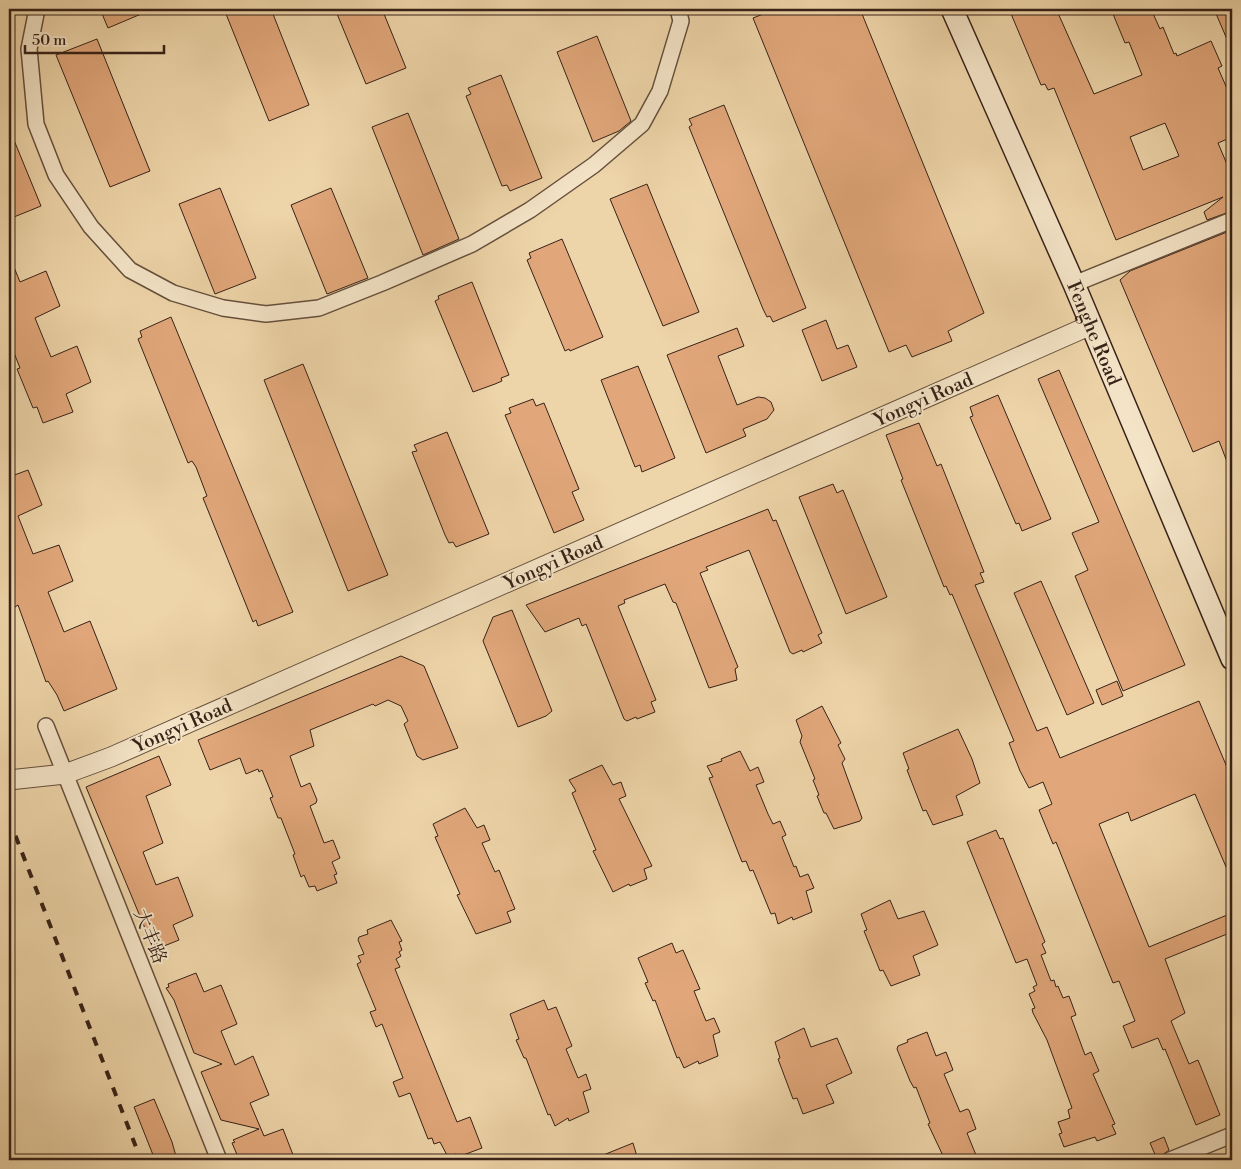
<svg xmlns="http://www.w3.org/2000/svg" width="1241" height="1169" font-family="'Libre Bodoni','Noto Serif SC',serif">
	<rect width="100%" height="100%" fill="#eed5a9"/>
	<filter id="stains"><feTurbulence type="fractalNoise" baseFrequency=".004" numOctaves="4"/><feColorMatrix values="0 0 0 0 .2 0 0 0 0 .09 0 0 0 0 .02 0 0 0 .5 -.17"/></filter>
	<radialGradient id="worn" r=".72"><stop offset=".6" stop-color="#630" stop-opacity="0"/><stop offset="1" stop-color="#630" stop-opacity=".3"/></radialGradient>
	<!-- building -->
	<path fill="#e1a77a" stroke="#372218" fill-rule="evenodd" d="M100,9H153L108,28Z
		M224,9H271L309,105L269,121Z
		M335,9H382L406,68L366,84Z
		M776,9H835L838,15L853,9H860L984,313L948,331L952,341L912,357L906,345L889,352L753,18Z
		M1009,9H1052L1055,15L1058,13L1094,94L1142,75L1129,42L1125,43L1113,14L1116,13L1114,9H1151L1160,29L1163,27L1174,54L1176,53L1177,56L1211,41L1222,66L1218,68L1232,100V137L1218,143L1229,169L1232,168V211L1207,220L1204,212L1223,197L1116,240L1054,88L1048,90L1045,84L1041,85ZM1165,123L1179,156L1143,170L1130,137Z
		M1214,9H1232V51Z
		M597,36L631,121L619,131L593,142L557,52Z
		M97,39L150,171L110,187L56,55Z
		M501,75L542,178L510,191L507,185L502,186L466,96L471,94L468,88Z
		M724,105L806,308L773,322L770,316L767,317L763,309L689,127L692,125L689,119Z
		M408,113L459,239L423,255L372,127Z
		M9,128L41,206L9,219Z
		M647,184L699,312L663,326L610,199Z
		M220,188L256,278L215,294L179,204Z
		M331,188L368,278L327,294L291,205Z
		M1232,230V472H1231L1219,441L1193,452L1120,280L1130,271Z
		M562,239L603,337L570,351L569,349L565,351L527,260L531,258L529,253Z
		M9,255L20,282L46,271L60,306L35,318L51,357L77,346L91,382L66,394L73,412L43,423L37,407L33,408L17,369L20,368L9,340Z
		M472,282L509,375L501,378L502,381L495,384L473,392L435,301L439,299L438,296Z
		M171,317L293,612L258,626L256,620L253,622L203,498L207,496L196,467L192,461L188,463L138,339L142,337L140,331Z
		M826,320L837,349L848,345L857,367L822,381L802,330Z
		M737,328L744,346L718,356L737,405L758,397L765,398L771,402L774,410L767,419L743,429L746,436L706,453L667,355Z
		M303,364L388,575L348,591L264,380Z
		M638,366L675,458L642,472L640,465L635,467L601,380Z
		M1059,370L1185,665L1123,691L1075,576L1088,570L1072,533L1099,522L1038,379Z
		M998,395L1051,519L1022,531L1019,523L1016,524L970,417L973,416L970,407Z
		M533,399L536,406L544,403L579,489L572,492L584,520L554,533L505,415L511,413L509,408Z
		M919,423L937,466L941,464L984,572L980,573L984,582L975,585L1037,731L1047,727L1060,758L1199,701L1232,779V881L1195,794L1131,821L1128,812L1099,824L1149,947L1232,913V932L1165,959L1185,1013L1171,1021L1189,1064L1198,1060L1220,1115L1196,1125L1165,1049L1163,1050L1158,1038L1132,1048L1123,1026L1135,1021L1119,981L1113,983L1056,842L1053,844L1039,810L1052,804L1043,782L1029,788L1020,771L1009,743L1014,741L952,594L950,595L946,586L944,587L901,480L903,479L886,435Z
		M447,432L489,534L456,547L453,542L449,543L445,535L412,452L417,451L414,445Z
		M28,470L42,505L18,516L33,554L59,545L73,581L48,592L64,632L90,621L117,689L64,711L57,695L48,681L46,682L18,605L15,607L9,591V477Z
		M833,484L837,493L843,490L887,597L846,614L799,497Z
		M768,509L773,521L776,520L822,633L818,635L822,643L803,652L802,650L793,654L790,652L749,550L706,567L708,570L700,573L738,667L735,669L737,680L709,688L676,603L673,602L665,584L624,600L625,603L618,606L656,700L651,702L655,712L637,719L636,717L627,721L624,719L586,624L582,626L579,618L545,632L526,605Z
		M1041,581L1094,703L1067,715L1014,593Z
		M512,610L552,711L546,716L518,727L483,641L493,617Z
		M401,656L424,666L458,748L423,760L417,756L404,724L408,721L401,706L388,700L375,706L373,704L310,730L314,746L290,756L301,787L310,783L317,800L316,803L310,806L324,843L333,840L340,858L332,862L337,874L334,875L337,883L317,891L315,886L309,887L304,875L301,877L293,855L295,854L281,818H278L270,798L273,797L262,770L259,772L258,769L246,774L240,758L210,770L198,740Z
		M1117,681L1123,696L1102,705L1096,690Z
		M822,706L841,743L838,745L845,759L842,763L862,818L860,821L834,829L826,813H824L817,796L819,795L813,780L815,779L800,742L802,736L796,720Z
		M958,729L972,759L980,783L956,796L963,815L933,825L926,810L923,811L907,770L909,769L903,753Z
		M740,751L750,771L758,767L764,782L756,785L768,814L773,824L780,821L786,835L782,837L794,867L796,866L800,877L808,874L814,888L806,891L812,912L793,920L792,917L778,924L775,913L771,914L753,870L750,871L746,861L742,862L709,778L713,777L707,766L722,761L721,759Z
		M159,756L171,785L146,796L163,843L143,852L156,885L178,877L193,916L173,925L179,940L159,948L157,943L152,945L86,787Z
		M602,765L613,785L621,782L626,796L619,799L652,866L644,869L647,879L630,886L629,884L613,892L593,851L596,850L572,793L576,791L569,780Z
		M465,808L477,828L484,825L490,840L482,843L495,872L499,870L515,909L507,912L511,922L476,934L457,895L460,894L435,837L438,836L433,824Z
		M996,830L1000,839L1003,838L1045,942L1042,944L1046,953L1041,955L1051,981L1054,980L1056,987L1058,986L1063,998L1069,996L1076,1015L1071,1017L1085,1055L1091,1052L1099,1071L1093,1074L1115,1124L1112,1125L1116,1134L1097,1141L1095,1137L1064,1147L1059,1134L1062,1133L1058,1122L1070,1118L1068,1110L1072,1108L1047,1040L1033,1013L1032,1009L1035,1008L1029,994L1035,991L1033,987L1037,985L1027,959L1016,963L967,842Z
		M890,900L898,919L924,911L938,945L913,956L920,975L891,986L883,970L880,971L864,931L867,930L861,914Z
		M391,920L402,941L399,942L402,950L399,952L401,956L396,959L400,967L395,969L457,1122L470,1117L482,1148L458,1157L456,1154L448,1157L440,1142L434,1144L432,1138L428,1139L410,1093L399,1097L393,1082L403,1078L382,1024L376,1027L370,1012L376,1010L357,964L361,962L358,956L364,954L358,940L359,937L368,934L367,930Z
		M672,943L676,953L683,950L700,989L694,991L706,1021L714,1018L720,1032L713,1035L718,1056L699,1064L698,1061L684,1068L679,1057L677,1058L655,1000L653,1001L645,983L648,982L638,958Z
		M196,973L204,992L221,985L237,1024L221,1031L235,1065L253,1056L269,1095L250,1103L264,1136L283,1129L295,1160H243L241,1156L238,1157L232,1143L235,1142L233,1140L259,1129L221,1120L201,1072L222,1064L194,1053L174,1000L166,988L169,987L168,984Z
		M544,1000L548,1010L556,1007L572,1046L566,1049L578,1078L586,1074L591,1089L583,1092L589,1112L569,1121L568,1118L555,1126L550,1114L548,1115L526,1058H524L516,1040L519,1039L510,1014Z
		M804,1028L811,1047L837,1038L852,1073L826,1085L834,1103L803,1114L797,1098L793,1099L778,1059L780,1058L775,1042Z
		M927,1032L936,1056L946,1052L953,1070L944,1074L960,1112L967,1109L969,1110L976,1129L967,1133L978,1160H945L928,1124L930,1123L916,1087L914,1088L910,1081L897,1049L898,1046L908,1042L907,1040Z
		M154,1099L172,1142L177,1160H155L134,1107Z
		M1164,1137L1169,1150L1157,1159L1150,1143Z
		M633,1143L638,1160H591Z"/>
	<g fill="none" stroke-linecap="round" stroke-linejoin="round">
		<!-- minor casing -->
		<g stroke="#654f3c" stroke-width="18">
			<path id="minor" d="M37,9L29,49L36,124L56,175L91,227L130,270L173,293L223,308L266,314L319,308L382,283L472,244L530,210L594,165L642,124L660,91L681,21L678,9
				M1074,284L1232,220
				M46,726L219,1160
				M1170,1160L1232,1135"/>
		</g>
		<!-- tertiary casing -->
		<g stroke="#654f3c" stroke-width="21">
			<path id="tertiary" d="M9,780L65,774L111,757L1091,325"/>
		</g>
		<!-- secondary casing -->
		<g stroke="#372218" stroke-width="24">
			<g id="secondary">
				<path id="s1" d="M952,9L1074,284L1232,659"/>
			</g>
		</g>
		<!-- minor -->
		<use href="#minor" stroke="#f4e4c7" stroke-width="15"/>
		<!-- tertiary -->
		<use href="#tertiary" stroke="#f4e4c7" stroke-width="19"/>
		<!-- secondary -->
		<use href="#secondary" stroke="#f4e4c7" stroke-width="21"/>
		<!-- rail -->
		<path stroke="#372218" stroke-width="4" stroke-dasharray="9 9" stroke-linecap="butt" d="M9,819L141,1160"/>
	</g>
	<g text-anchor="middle" stroke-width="4" stroke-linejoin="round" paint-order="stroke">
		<!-- street labels -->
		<g font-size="19" fill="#372218" stroke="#f4e4c7">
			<text dy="7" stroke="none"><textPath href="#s1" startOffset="354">Fenghe Road</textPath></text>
			<text transform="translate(923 399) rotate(-24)" y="7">Yongyi Road</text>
			<text transform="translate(553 562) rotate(-24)" y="7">Yongyi Road</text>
			<text transform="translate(182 725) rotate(-24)" y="7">Yongyi Road</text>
			<text transform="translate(151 936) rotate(68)" y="7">大丰路</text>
		</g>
	</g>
	<!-- margin -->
	<rect width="1241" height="1169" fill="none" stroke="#eed5a9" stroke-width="30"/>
	<rect x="10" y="10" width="1221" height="1149" fill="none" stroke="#372218" stroke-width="2.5"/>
	<rect x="15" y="15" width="1211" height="1139" fill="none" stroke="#372218"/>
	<!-- scale -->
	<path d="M25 45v8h139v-8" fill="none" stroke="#372218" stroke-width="2.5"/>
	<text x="32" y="45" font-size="15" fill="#372218" stroke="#f4e4c7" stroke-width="4" paint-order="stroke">50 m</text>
	<rect width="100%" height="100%" filter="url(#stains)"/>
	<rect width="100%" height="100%" fill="url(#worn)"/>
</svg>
